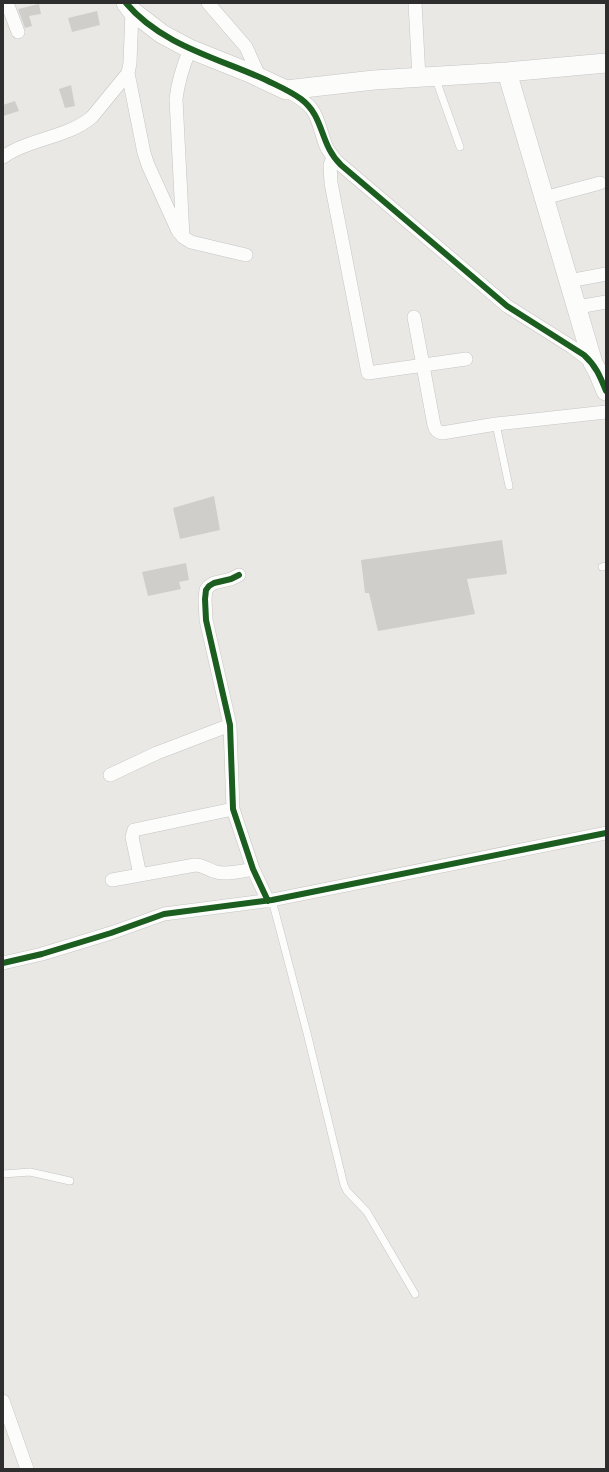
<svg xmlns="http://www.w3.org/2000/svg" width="609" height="1472" font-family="'PT Sans',sans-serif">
	<rect width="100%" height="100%" fill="#eae8e5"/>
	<!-- building -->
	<path fill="#d0cecb" d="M39,4L41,14L29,16L32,26L25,28L18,9Z
		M97,11L100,25L72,32L68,18Z
		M71,85L75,106L65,108L59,89Z
		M15,101L19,111L3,116V105Z
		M214,496L220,530L180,539L173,508Z
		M502,540L507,574L467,579L475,614L378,631L369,593H365L361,560Z
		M186,563L189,580L179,582L181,589L148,596L142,572Z"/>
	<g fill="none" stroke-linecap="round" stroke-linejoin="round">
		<!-- lane casing -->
		<g stroke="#c5c5c5" stroke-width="8">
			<path id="lane" d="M435,77L460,147
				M496,424L509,486
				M602,567L606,566
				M272,900L307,1033L344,1185L347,1191L367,1212L415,1294
				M3,1174L30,1172L70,1181"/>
		</g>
		<!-- street casing -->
		<g stroke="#c5c5c5" stroke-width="14">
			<path id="street" d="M7,3L18,32
				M208,3L246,47L260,78
				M415,3L419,78
				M128,73L144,153L148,165L178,231L183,237L191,242L246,255
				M286,90C295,95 304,100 311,108C320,119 321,136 327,148C331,155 335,160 341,165L507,306L572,347L593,363
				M3,157C30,138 67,138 92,117L128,73L130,63L132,11
				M333,158L330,165L331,183L368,373L466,359
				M544,198L600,183
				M183,237L176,99C178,81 183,66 190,49
				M569,281L606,274
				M578,307L606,302
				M414,317L434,425C435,430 438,432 442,433L496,424L606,412
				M239,575L231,579L214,583L209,586L206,590L205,599L206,620L230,725L233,809L253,869L268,901
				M110,775L157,753L230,725
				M140,875L132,837L134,830L233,809
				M112,880L195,865C204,865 208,870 216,872C227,875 242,871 253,869
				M3,963L42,954L111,933L164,914L272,900L606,833
				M3,1401L27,1469"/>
		</g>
		<!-- secondary casing -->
		<g stroke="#c5c5c5" stroke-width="20">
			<path id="secondary" d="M126,3L132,11L162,34L190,49L250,73L286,90L374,80L507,72L606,63
				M507,72L593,363L598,372L606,391"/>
		</g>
		<!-- lane -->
		<use href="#lane" stroke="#fcfcfb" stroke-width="7"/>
		<!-- street -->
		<use href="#street" stroke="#fcfcfb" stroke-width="13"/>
		<!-- secondary -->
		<use href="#secondary" stroke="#fcfcfb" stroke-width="19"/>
		<!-- cycleway casing -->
		<g stroke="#fff" stroke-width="8">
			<path id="cycleway" d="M126,3C161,45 218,58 266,80C278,86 290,91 301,99C325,117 319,144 341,165L507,306L584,355C596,366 600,376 606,391
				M239,575L231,579L214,583L209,586L206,590L205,599L206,620L230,725L233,809L253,869L268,901
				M3,963L42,954L111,933L164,914L272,900L606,833"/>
		</g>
		<!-- cycleway -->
		<use href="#cycleway" stroke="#1b5e20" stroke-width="6"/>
	</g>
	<!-- border -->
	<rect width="609" height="1472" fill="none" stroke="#2e2e2e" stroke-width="8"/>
</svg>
